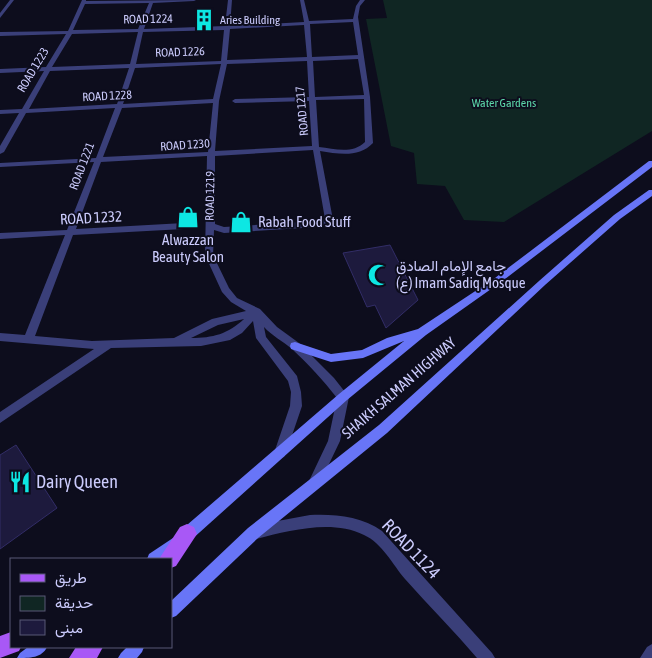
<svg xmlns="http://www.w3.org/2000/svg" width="652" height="658" font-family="'Asap Condensed',Vazirmatn,sans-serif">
	<rect width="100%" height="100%" fill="#0d0d1d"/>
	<!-- green -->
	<path fill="#102623" d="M383,0H652V131L504,222L464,220L445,186L417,184L414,153L391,146L366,19L387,18Z"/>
	<!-- building -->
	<path fill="#1d1a3d" stroke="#322d67" d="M390,245L418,300L386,328L375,305L367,307L343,253Z
		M16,445L57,508L0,549V455Z"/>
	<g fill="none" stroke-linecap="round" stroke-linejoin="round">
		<!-- street -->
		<path fill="#3a3f79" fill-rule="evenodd" d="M10,0H14L0,18V13Z
			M82,0H86V1L196,0L194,1L153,3L144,29L225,26L228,0H232L230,26L304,22L300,0H304L309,21L353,19L356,6L360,0H365L360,6L358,17L370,97L373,143C359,158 339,154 320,151L333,220L332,222L319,227L224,233L214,230L213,255L229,288L237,298L260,309L277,327L299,343L334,378L349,397L340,441L319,485L315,487L311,485L309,481L328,441L337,398C324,381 308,364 292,349C283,341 272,336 264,327L266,337L297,376L301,392L302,406L286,453L284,457L280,458L276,457L274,453L290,406L291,392L288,381L256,338L253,321L242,333L230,340L201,346L111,348L0,423V412L94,349L0,341V333L25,335L65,235L0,239V233L67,230L94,162L0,167V163L96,158L115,108L26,113L4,152L0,154V146L19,113L0,114V110L22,109L44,71L0,73V69L46,67L66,34L0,36V32L68,31ZM149,3L138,29L73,30L85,4ZM353,22L358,55L312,57L310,24ZM304,25L307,57L227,60L230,29ZM224,30L221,61L136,64L143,32ZM138,32L130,64L52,67L72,34ZM358,59L364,95L315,97L313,61ZM307,61L309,97L235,99L232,101L235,103L309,101L312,146L215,151L219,101L227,64ZM221,64L213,99L123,104L135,68ZM129,68L117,104L29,109L50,71ZM364,99L365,142C353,154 335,149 319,147L316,100ZM213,103L208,152L103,157L122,108ZM313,150L325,219L318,221L224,227L215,224V156ZM207,156L205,255L222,292L231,302L246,311L212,319L174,338L92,341L35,336L73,235L184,229L188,226L184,223L76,229L101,162ZM244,319C228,334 213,338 191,338L218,325Z
			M310,515C335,514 361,516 382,531L492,653L495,658H477C454,631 429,606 405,579C393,565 382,543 364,535C331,519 289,531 256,539L251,537L249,532L251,527L256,525Z
			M652,644V658H640L647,647Z"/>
		<!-- secondary -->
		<path fill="#6875f7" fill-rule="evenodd" d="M649,161H652V167L501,282L426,335L347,400L190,541L185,543L180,541L178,536L180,531L339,394L404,341L363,358L331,362L291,349L290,346L291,343L295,342L331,354L362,350L387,338L418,329L495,278Z
			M649,190H652V196L620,219L545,285L387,433L258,538L176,616L171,618V601L248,528L379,425L539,281L614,215Z
			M173,538L178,540L180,545C174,560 161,559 147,559L149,554Z
			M28,647H47C42,658 30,658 17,658L20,653Z
			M127,647H144L142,652L137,658H118L121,653Z"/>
		<!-- primary -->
		<path fill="#a858f6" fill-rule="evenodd" d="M187,524L194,527L197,534L176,566L171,568V559H159L180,527Z
			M11,632V647H21L19,651L0,658V636Z
			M76,647H103L97,658H69Z"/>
	</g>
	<!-- icons -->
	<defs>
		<g id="building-bare" transform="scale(1.725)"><path d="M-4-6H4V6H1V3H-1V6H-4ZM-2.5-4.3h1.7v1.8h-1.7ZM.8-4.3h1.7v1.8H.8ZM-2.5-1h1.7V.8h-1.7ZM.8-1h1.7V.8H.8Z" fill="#0de7e3" stroke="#0d0d1d" stroke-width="2.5" paint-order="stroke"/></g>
		<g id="shop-bare" transform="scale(1.725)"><path d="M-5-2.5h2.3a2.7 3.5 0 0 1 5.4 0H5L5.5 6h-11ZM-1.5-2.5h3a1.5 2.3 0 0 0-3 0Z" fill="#0de7e3" stroke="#0d0d1d" stroke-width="2.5" paint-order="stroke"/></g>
		<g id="mosque-bare" transform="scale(1.725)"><path d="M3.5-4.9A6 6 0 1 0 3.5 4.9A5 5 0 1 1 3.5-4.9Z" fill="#0de7e3" stroke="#0d0d1d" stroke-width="2.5" paint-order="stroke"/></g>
		<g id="restaurant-bare" transform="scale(1.725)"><path d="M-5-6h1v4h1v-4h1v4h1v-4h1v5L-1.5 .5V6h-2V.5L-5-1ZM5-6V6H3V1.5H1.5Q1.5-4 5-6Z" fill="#0de7e3" stroke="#0d0d1d" stroke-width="2.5" paint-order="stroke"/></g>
	</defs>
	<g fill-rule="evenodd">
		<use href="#building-bare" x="204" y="20"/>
		<use href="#shop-bare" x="188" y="217"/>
		<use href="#shop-bare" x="241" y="222"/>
		<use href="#mosque-bare" x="379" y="275"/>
		<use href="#restaurant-bare" x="20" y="482"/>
	</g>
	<g text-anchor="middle" stroke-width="4" stroke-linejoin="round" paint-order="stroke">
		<!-- far-street labels -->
		<g font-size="12" fill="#cbcbfc" stroke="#0d0d1d">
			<text transform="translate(148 19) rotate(-1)" y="4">ROAD 1224</text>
			<text transform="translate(180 52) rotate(-2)" y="4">ROAD 1226</text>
			<text transform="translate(33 70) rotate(-59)" y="4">ROAD 1223</text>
			<text transform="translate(107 96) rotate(-3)" y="4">ROAD 1228</text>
			<text transform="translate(302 111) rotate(-95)" y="4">ROAD 1217</text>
			<text transform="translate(185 145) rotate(-4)" y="4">ROAD 1230</text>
			<text transform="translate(82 166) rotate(-69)" y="4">ROAD 1221</text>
			<text transform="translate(210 196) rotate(-89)" y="4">ROAD 1219</text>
		</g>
		<!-- far-poi labels -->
		<g font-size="12" fill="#cbcbfc" stroke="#0d0d1d" text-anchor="start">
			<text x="220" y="24">Aries Building</text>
		</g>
		<!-- far-park labels -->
		<g font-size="12" fill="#5cd7aa" stroke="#0d0d1d">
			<text x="504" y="107">Water Gardens</text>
		</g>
		<!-- street labels -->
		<g font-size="15" fill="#cbcbfc" stroke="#0d0d1d">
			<text transform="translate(91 218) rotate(-3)" y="5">ROAD 1232</text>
			<text transform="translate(399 388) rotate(-41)" y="5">SHAIKH SALMAN HIGHWAY</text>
		</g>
		<!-- poi labels -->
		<g font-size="15" fill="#cbcbfc" stroke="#0d0d1d" text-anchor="start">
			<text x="258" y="227">Rabah Food Stuff</text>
			<text x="188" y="245" text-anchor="middle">Alwazzan<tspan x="188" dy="17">Beauty Salon</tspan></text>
			<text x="396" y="271">جامع الإمام الصادق<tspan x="396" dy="17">(ع) Imam Sadiq Mosque</tspan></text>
		</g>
		<!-- near-poi labels -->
		<g font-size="18" fill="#cbcbfc" stroke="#0d0d1d" text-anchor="start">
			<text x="36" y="488">Dairy Queen</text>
		</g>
		<!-- near-street labels -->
		<g font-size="18" fill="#cbcbfc" stroke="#0d0d1d">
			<text transform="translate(411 549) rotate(46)" y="6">ROAD 1124</text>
		</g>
	</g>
	<!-- legend -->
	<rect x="10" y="558" width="162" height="90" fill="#0d0d1d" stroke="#595976"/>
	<rect x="20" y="574" width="25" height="8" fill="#a858f6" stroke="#595976"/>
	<text x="55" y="583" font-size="15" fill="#cbcbfc">طريق</text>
	<rect x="20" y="596" width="25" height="15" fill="#102623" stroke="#595976"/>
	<text x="55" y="608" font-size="15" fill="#cbcbfc">حديقة</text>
	<rect x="20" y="620" width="25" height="15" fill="#1d1a3d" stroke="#595976"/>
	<text x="55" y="633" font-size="15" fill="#cbcbfc">مبنى</text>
</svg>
